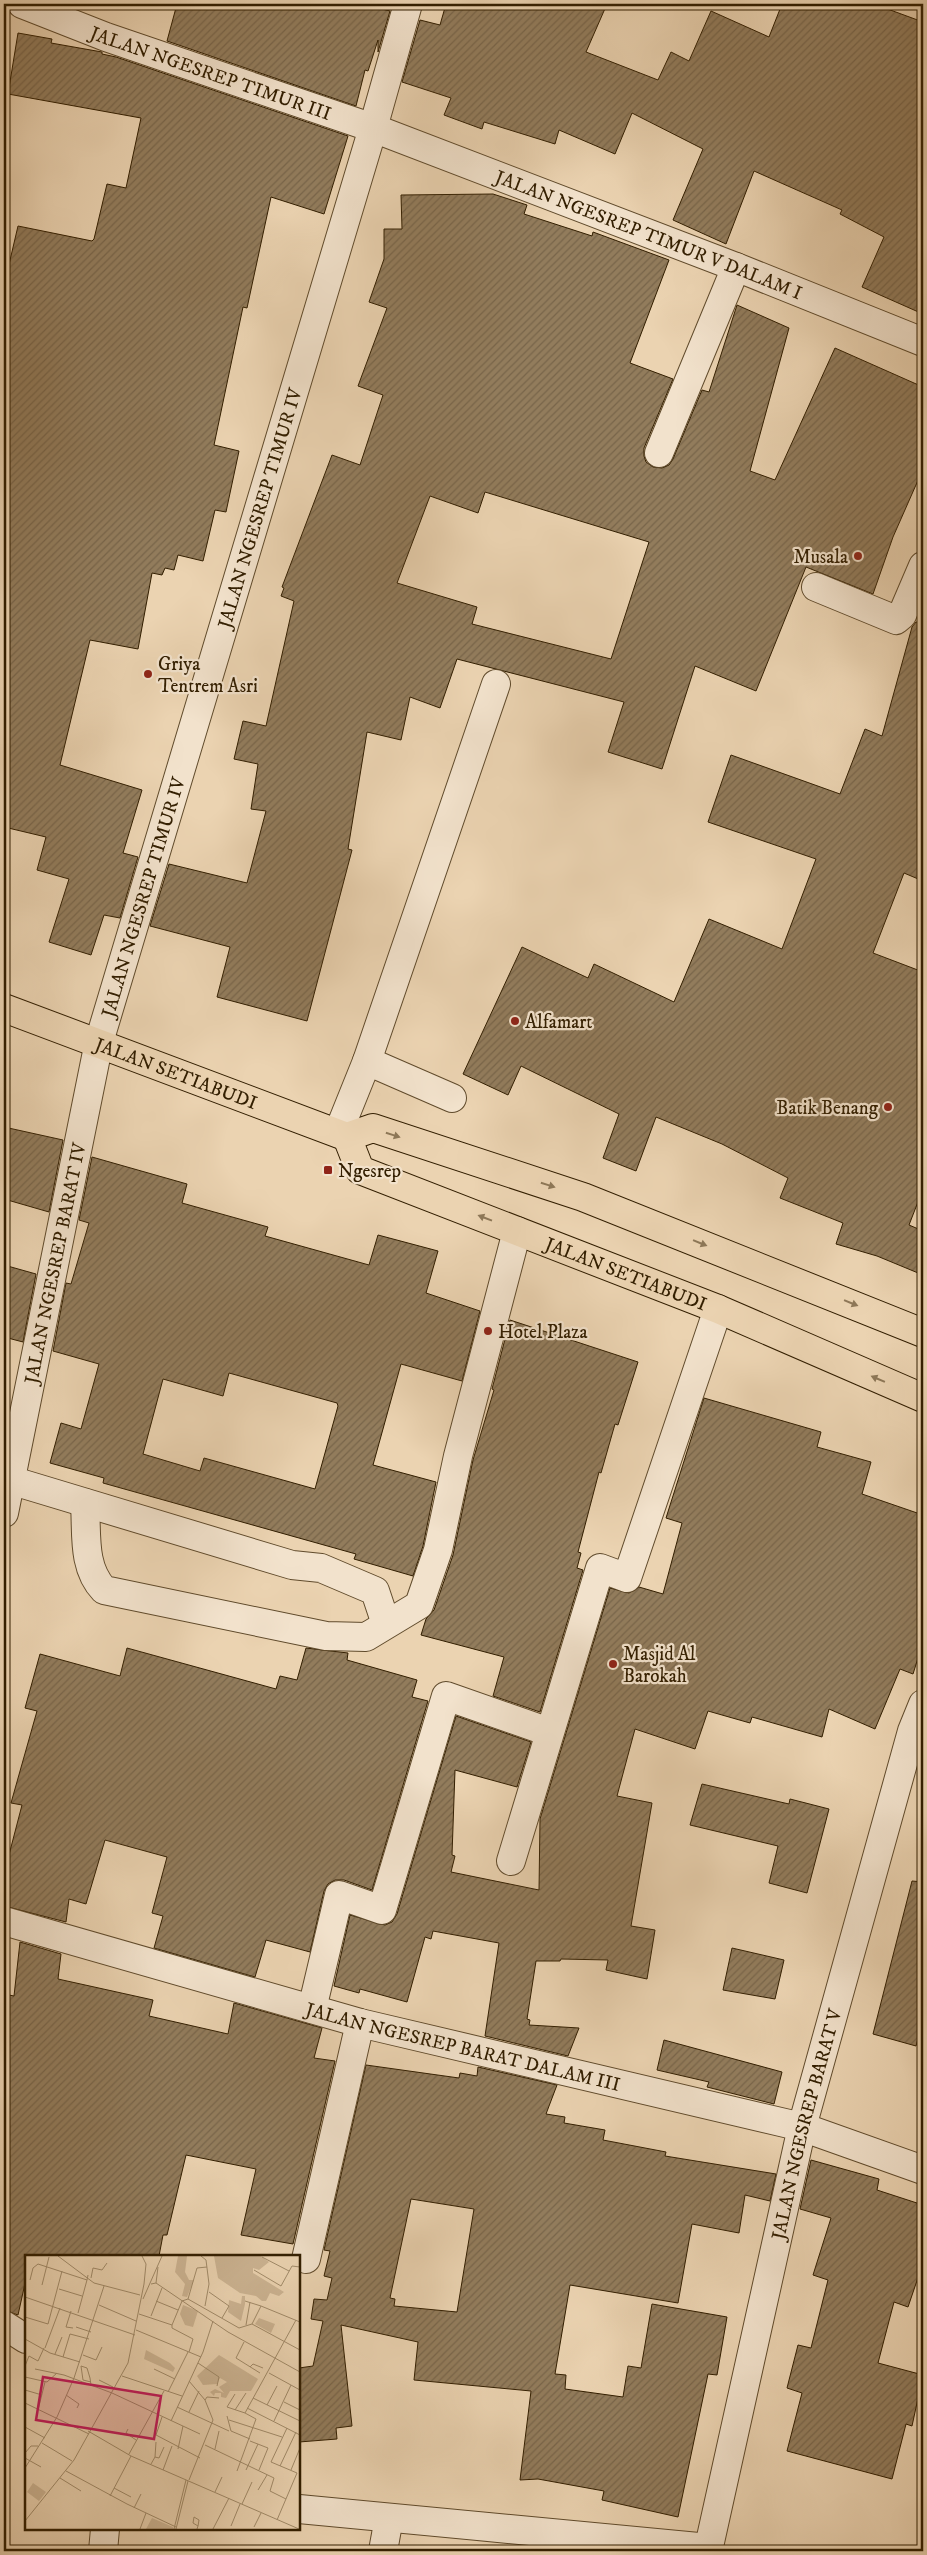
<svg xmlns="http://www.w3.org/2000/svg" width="927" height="2555" font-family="'IM FELL DW Pica',serif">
	<defs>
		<pattern id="building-hatch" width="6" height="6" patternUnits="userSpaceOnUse" patternTransform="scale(1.25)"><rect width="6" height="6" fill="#927c5c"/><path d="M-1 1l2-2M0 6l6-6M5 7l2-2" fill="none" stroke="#78654a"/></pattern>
	</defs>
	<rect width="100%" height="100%" fill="#ebd3b1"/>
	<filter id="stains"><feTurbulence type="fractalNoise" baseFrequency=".004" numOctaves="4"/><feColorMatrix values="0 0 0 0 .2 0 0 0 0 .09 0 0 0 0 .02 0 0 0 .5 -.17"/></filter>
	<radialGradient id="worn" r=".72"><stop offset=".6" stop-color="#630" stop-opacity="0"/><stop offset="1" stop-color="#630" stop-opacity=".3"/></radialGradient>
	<!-- building -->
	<path fill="url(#building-hatch)" stroke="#321e00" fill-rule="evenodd" d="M177,4H362L390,11L378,52V40L368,71L365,70L356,106L167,41Z
		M446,4H607L586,52L658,80L671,52L689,61L711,11L769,37L782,4H874L923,22V314L862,287L884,237L840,214L842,210L754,171L726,244L673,220L703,149L632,113L615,154L559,130L555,144L484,122L482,129L444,115L451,98L402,82L420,20L440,25Z
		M18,33L52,39L51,43L102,52V54L116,57L348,136L324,214L271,197L247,308L243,307L214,445L239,451L226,512L215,510L203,561L178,555L174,570L165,568L162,575L152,573L138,649L90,640L60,765L142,790L123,853L138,857L120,918L104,915L91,955L49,942L69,879L37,870L46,837L4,827V286L18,226L92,241L94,239L107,184L126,188L141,118L8,94Z
		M493,194L527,205L524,214L592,236L593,232L669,260L630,363L673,379L644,448V456L646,462L653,467L662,468L669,465L673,459L702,390L709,392L737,305L789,328L750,471L775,480L835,348L923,387V469L893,537L873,594L806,567L756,691L695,666L662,769L608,752L624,702L457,659L440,708L410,697L401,740L367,732L348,849L352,850L307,1021L217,997L230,947L150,926L169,864L247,883L266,811L251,809L258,764L234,759L243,721L266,726L294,601L281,596L284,588L282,587L332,455L360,465L383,395L358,386L387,308L369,302L384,259V229H402L401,195ZM485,492L649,542L611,659L472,624L477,607L397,583L430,496L478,513Z
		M916,622L923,623V881L904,873L873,953L923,972V1189L909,1225L923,1231V1275L877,1256L836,1244L843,1223L780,1198L788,1178L722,1144L656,1117L636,1171L603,1158L619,1114L521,1066L508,1095L463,1074L522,947L588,978L594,964L674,1002L709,919L782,949L816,859L708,822L731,755L840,794L865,729L882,736L912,627Z
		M4,1127L63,1140L49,1212L4,1199Z
		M92,1157L187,1184L182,1203L268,1227L265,1236L369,1265L378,1235L438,1251L426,1293L480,1311L462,1381L401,1364L373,1465L436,1482L423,1546L413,1576L354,1559L356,1554L103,1483L104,1478L50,1463L61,1423L81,1429L99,1364L53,1351L66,1283L71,1284L89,1223L79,1220ZM229,1373L337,1403L338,1406L315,1489L204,1458L200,1471L143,1454L163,1379L223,1396Z
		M4,1265L36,1274L23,1342L4,1337Z
		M510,1320L638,1362L618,1425L615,1424L601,1473L599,1472L578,1552L581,1553L577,1568L583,1570L540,1712L493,1696L504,1657L421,1635L426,1619L434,1610L453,1555L473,1460L494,1390L492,1389Z
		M704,1398L821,1432L817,1447L871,1462L862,1494L923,1515V1642L913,1674L900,1669L875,1729L829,1709L822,1737L752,1717L750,1723L708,1711L695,1749L635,1729L617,1796L652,1803L631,1926L655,1930L647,1979L606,1970L608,1960L561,1959L560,1961H536L527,2019L530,2020L529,2025L579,2028L568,2056L485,2036L499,1943L433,1931L431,1939L425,1937L407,2002L360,1989L359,1993L334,1986L350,1915L385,1925L392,1922L397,1914L456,1716L531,1742L517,1787L455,1770L452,1855L455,1856L451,1872L539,1890L540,1819L610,1588L629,1593L639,1587L663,1594L682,1523L666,1518Z
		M127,1648L276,1689L280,1676L297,1680L306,1648L348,1653L347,1660L417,1680L412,1697L428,1701L372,1890L344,1880H335L328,1884L324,1891L310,1952L266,1940L255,1977L154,1948L163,1916L152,1913L167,1857L105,1840L86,1904L69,1899L66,1922L4,1906V1874L22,1805L11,1803L37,1711L25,1708L40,1654L120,1676Z
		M702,1784L789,1804L790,1799L829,1809L807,1893L769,1883L778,1846L690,1825Z
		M912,1881L923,1882V2019L916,2046L873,2034Z
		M20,1942L61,1954L58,1979L153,2000L149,2016L228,2034L234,2003L322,2028L314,2058L335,2061L293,2244L241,2235L256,2169L186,2155L167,2235H163L159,2256H26V2279L18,2315L4,2310V1994L14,1996Z
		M732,1948L784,1960L775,1999L723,1990Z
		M664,2040L782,2072L774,2104L707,2087L709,2082L657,2070Z
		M366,2065L459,2078L460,2073L477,2076L478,2067L557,2085L546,2114L565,2117L564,2123L605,2130L603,2140L666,2152L665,2156L776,2174L770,2201L745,2195L739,2233L692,2224L678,2303L570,2285L555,2374L566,2375L565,2389L623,2397L628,2366L641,2368L652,2304L727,2317L717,2375L708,2374L678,2517L602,2500L604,2491L538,2479L520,2480L531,2391L414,2380L418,2342L341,2325L352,2426L336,2428L337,2439L299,2442V2368L313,2366L323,2321L311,2319L314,2299L327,2300L332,2278L324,2276L330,2251L324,2250ZM411,2199L474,2209L457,2312L394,2306L395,2299L390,2298Z
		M811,2160L879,2179L877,2190L923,2205V2263L908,2307L894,2302L878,2363L923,2375L912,2426L906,2424L892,2479L787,2451L802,2393L787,2388L798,2345L811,2348L828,2280L813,2275L831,2218L800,2209Z"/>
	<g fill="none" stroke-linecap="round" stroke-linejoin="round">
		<!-- minor casing -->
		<g stroke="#604b2c" stroke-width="30">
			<g id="minor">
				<path id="s1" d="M22,4L106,37L373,128L736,267L923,342"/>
				<path d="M659,453L736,267"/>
				<path d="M816,587L896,620L902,615L923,566"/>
				<path d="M367,1061L452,1098"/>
				<path d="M338,1133L367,1061L496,684"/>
				<path d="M10,1480L292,1565L321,1568L375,1591L386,1624"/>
				<path d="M85,1503C87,1533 82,1567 104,1590L326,1636L366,1637L419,1605L438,1550L458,1456L517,1231"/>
				<path id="s2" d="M4,1513L99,1042L373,128L408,4"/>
				<path d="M511,1861L600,1568L627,1578L718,1309"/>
				<path id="s3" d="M4,1921L360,2023L802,2127L923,2170"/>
				<path d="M312,2009L339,1895L382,1910L446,1696L549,1732"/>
				<path d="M306,2259L360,2023"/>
				<path d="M4,2325L26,2339"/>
				<path d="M299,2509L709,2548"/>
				<path d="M103,2551L105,2529"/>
				<path d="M383,2551L389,2518"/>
				<path id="s4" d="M708,2551L802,2127L912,1731L923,1704"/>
			</g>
		</g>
		<!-- highway casing -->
		<g stroke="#321e00" stroke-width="30">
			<g id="highway">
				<path id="s5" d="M4,1008L347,1137L373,1128L583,1197L923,1333"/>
				<path id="s6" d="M347,1137L360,1170L718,1309L923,1398"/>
			</g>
		</g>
		<!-- minor -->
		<use href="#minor" stroke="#f2e2cc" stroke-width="28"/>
		<!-- highway -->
		<use href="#highway" stroke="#ebd3b1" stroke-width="28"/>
	</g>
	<!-- one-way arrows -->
	<defs><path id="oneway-solid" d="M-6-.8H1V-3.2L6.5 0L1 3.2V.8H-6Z" transform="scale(1.25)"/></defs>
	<g fill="#8e7858">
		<use href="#oneway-solid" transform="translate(393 1135) rotate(18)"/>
		<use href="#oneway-solid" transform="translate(548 1185) rotate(18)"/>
		<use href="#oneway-solid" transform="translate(485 1218) rotate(-159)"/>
		<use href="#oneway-solid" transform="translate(700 1243) rotate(22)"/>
		<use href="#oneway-solid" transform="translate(851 1303) rotate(22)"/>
		<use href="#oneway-solid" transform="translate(878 1379) rotate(-157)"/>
	</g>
	<!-- markers -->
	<g fill="#8f2418" stroke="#f2e2cc" stroke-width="2">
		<circle cx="858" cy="556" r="5"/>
		<circle cx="148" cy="674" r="5"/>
		<circle cx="515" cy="1021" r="5"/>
		<circle cx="888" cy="1107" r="5"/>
		<rect x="323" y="1165" width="10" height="10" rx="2.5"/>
		<circle cx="488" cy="1331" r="5"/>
		<circle cx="613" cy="1664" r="5"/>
	</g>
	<g text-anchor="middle" stroke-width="4.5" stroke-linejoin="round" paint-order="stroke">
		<!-- street labels -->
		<g font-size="19" fill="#321e00" stroke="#f2e2cc">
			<text dy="7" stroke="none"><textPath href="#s1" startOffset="201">JALAN NGESREP TIMUR III</textPath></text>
			<text dy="7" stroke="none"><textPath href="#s1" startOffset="668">JALAN NGESREP TIMUR V DALAM I</textPath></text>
			<text dy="7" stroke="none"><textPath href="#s2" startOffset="1038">JALAN NGESREP TIMUR IV</textPath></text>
			<text dy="7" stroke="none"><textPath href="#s2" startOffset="632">JALAN NGESREP TIMUR IV</textPath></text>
			<text dy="7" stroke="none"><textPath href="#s5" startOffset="184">JALAN SETIABUDI</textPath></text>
			<text dy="7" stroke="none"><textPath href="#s2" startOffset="255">JALAN NGESREP BARAT IV</textPath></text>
			<text dy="7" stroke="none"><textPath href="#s6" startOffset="321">JALAN SETIABUDI</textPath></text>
			<text dy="7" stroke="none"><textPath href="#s3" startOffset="476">JALAN NGESREP BARAT DALAM III</textPath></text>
			<text dy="7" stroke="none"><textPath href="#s4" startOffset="438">JALAN NGESREP BARAT V</textPath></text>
		</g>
		<!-- poi labels -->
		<g font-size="19" fill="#321e00" stroke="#f2e2cc" text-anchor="start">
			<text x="848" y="563" text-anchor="end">Musala</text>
			<text x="158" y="670">Griya<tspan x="158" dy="22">Tentrem Asri</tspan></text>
			<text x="525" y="1028">Alfamart</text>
			<text x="878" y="1114" text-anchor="end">Batik Benang</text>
			<text x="338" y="1177">Ngesrep</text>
			<text x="498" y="1338">Hotel Plaza</text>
			<text x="623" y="1660">Masjid Al<tspan x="623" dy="22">Barokah</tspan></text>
		</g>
	</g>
	<!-- overview -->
	<g transform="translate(25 2255)">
		<rect width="275" height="275" fill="#ebd3b1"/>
		<path d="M217,41H220V49L216,66L203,57L204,45L216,49ZM158,50L173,56L168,72L160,70L155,59ZM234,63L250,69L246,78L230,69ZM121,95L145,108L150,113L148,117L119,104ZM194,100L233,124L226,136H205L201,143L196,142V138H190L189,141L185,137L190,134L199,138L194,132L202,127L195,123L192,129L178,130L172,121ZM8,228L21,237L14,246L2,237ZM127,263L148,272V274H121Z" fill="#ccb493"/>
		<path d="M153,1H162L160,17L164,25H169L162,42L157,41L160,29L150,17ZM189,1H236L244,7L234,15L228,13V18L259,37L254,41L245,38L241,46H237L231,41L215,38L193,23Z" fill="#ccb493"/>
		<path fill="none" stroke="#a18b6a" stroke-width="1" d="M33,1L69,28L115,40M176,1L181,5L184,29L180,51M237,2L264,16M229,15L256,31L267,11L275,12M66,23L68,13L77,15L82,8M5,25L8,13L13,9L62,25L63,20M131,28L133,12M126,29L131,28L203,77L275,117M17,30L24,2M34,34L57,41M184,37L204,51L197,63M0,42L110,80M118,44L137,1M163,44L172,13L182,12M131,46L153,55M220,46L236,51M74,50L111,66M46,56L41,72L48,73M53,58L62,25M114,59L147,70L157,46L163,44L214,73L227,69L236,51L275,67M126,61L137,33M0,62L23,69L37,16M227,69L275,95M147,70V73L168,84L164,97M221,70L225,47M51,72L66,77M111,75L176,102M0,84L25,98L55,107M219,87L211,103L235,118M20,93L35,53M30,99L37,82M58,100L71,105L77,92M38,102L45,79L64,84M173,108L194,122L192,131M0,111L4,101L13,106L19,93M225,112L228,109L238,113M10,114L39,120L87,138L175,179M129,114L150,124M244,118L275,135M97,121L157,141M0,122L22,127L32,118M74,125L88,132M164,126L180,145L188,165L164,225M66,127L58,125L56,111L62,113L65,123L66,130M0,135L17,140M143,137L163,97M210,139L202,152L220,158L271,65M41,140L54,149L52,153M228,143L275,166M180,145L182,142L194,143M259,147L275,155M0,148L64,179M242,150L252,131M152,152L204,176M222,153L275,180M13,155L20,127M210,155L221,138M164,157L174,136M202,161L206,176M137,162L131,180L175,203M204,165L257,182M146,166L178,97L188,66M249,166L266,130M0,172L20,183M103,174L101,178L111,185M63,176L106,201L274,274M206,176L225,184M225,186L243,193L234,215M17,188L47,206M180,190L249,223L245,236L261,244M153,194L158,171M190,194L194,176M0,198L6,191H13M104,199L139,136M130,202L131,187M0,203L16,212M126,209L130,202L134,203L139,192M255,211L271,177M0,213L32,162L49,123L79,31M138,215L147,191M221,215L233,189M266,215L275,193M41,216L102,249L151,272M212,216L231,164L220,158M35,223L56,236M89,233L106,242M233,235L242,220M190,237L197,222M85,241L106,201M217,249L227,227M109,253L116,239M252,265L272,218L246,207L262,173M0,266L49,205L103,108L119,29L121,9L117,1M206,271L215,249M229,272L236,258M115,274L121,258M149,274L161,225M151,274L163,226M172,274L173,271L174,265L169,262L168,268L173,271M188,274L204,243"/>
		<path fill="#c2185b" fill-opacity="0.15" stroke="#c2185b" stroke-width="2.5" d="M18,122L136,141L129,184L11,165Z"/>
		<rect width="275" height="275" fill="none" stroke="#321e00" stroke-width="2.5"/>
	</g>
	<!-- margin -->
	<rect width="927" height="2555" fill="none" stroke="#ebd3b1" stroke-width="20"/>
	<rect x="5" y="5" width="917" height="2545" fill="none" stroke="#321e00" stroke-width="2.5"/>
	<rect x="10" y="10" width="907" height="2535" fill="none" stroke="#321e00"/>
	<rect width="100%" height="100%" filter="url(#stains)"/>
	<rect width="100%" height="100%" fill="url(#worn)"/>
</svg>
